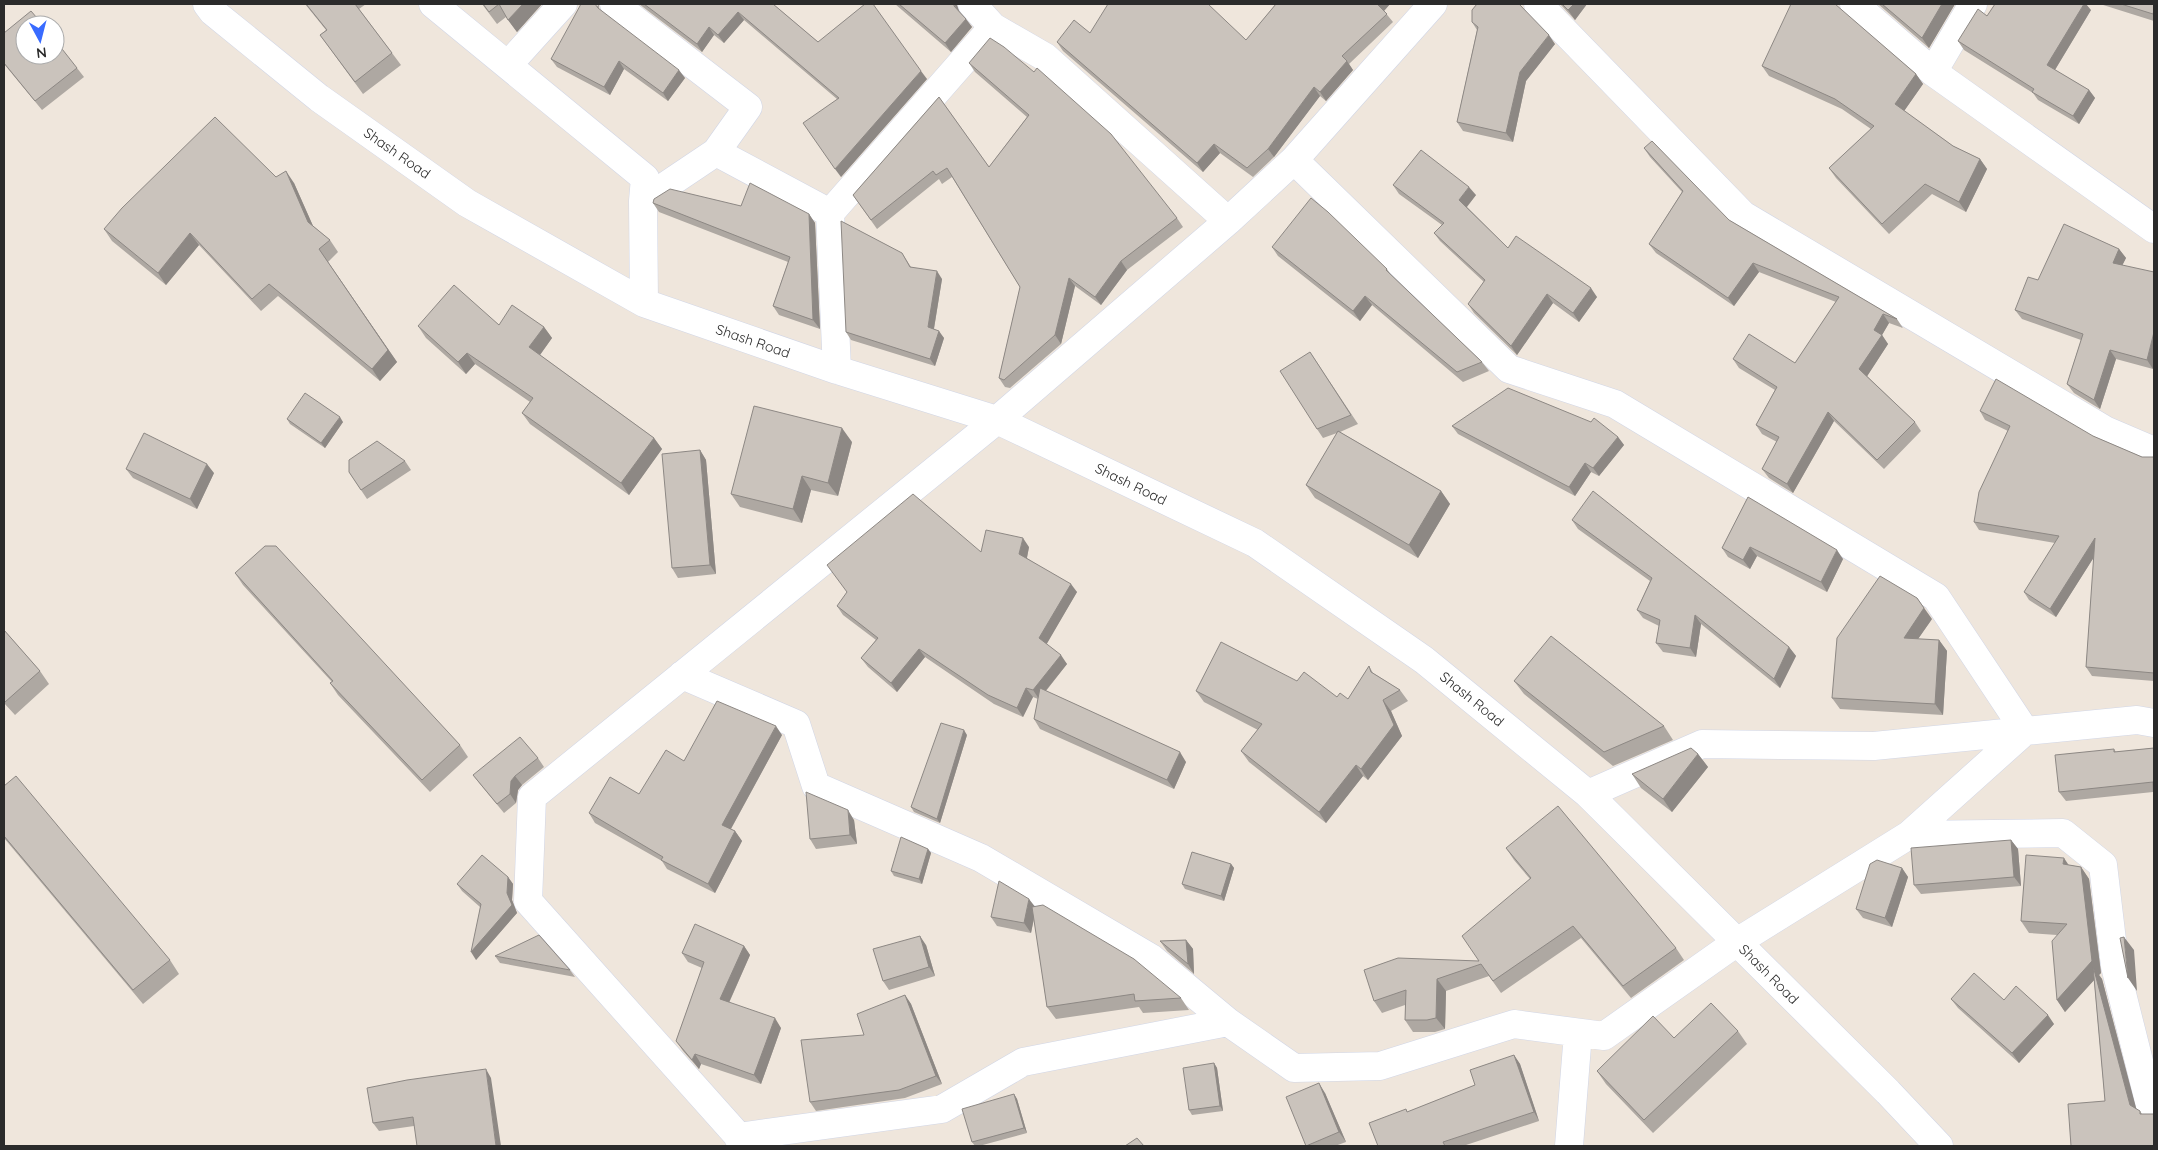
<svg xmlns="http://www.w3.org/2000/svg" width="2158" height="1150" font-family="Quicksand,sans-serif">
	<rect width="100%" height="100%" fill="#efe6dc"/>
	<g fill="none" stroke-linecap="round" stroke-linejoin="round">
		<!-- minor casing -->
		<g stroke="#d1d6e6" stroke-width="29">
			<path id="minor" d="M207,4L213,12L319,98L467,203L644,303L837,370L997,420L1255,543L1424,660L1588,794L1888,1092L1939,1146
				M433,4L645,178L643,201L644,303
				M614,4L748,107L716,152L643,201
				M972,4L993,27L1045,57L1228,221
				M1538,4L1743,215L2105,430L2154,451
				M1854,4L1933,72L2154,229
				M508,65L563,4
				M1933,72L1973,4
				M716,152L830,213L837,370
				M1294,160L1509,369L1615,404L1936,597L2025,731L1909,835
				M830,213L993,27
				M682,675L796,724L816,786L981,858L1151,958L1228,1022
				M1588,794L1702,744L1874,746L2137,720L2154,723
				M738,1137L942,1109L1023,1062L1228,1022L1294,1068L1380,1066L1514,1024L1604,1036L1737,942L1909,835L2063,833L2103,865L2115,966L2151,1109H2154
				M747,1146L528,901L532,797L997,420L1228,221L1294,160L1433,4
				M1569,1146L1578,1033"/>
		</g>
		<!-- minor -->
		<use href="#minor" stroke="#fff" stroke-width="28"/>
	</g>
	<!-- wall -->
	<path fill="#aea8a2" d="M305,4H366L359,9L401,65L363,94L320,35L326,30Z
		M482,4H542L517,32L506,17L497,24Z
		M599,4V9L685,78L668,101L624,69L610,95L557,67L551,59Z
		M639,4H773L818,42L927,79L841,177L837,99L744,20L724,43L714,35L702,52Z
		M895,4H956L959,11L972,27L951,52Z
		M1276,4H1390L1384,11L1393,22L1349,64L1353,70L1326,101L1320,96L1274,157L1253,177L1220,153L1203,172L1063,51L1057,42L1090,33L1246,40Z
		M1560,4H1587L1575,20Z
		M1878,4H1955L1929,48Z
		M2100,4H2154V21Z
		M1839,8L1916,74L1923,84L1904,111L1953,146L1980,159L1987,169L1966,212L1932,194L1889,234L1836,178L1829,168L1871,129L1842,109L1769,76L1762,66Z
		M2091,10L2055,70L2089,90L2095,98L2079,124L2038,100L2033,93L1964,50L1958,41L1987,16Z
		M1472,22L1555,44L1526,81L1513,142L1463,131L1457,122L1477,30Z
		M4,33L77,68L84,77L42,110L4,64Z
		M969,63L1177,218L1183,227L1127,270L1101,305L1075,286L1061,344L1010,388L1005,387L999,378L1020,287L952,177L942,184L939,179L877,229L853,195L939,97L989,167L1027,117L975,72Z
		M1644,148L1729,220L1897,319L1903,328L1889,323L1882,335L1888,344L1867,376L1915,422L1921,431L1884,469L1834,421L1793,493L1769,478L1762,469L1777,442L1762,434L1756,425L1775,390L1739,368L1733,359L1795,363L1836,302L1759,272L1734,306L1656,253L1649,244L1682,192L1650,157Z
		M276,177L294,183L313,226L330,240L338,252L328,262L397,362L380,381L278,296L261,311L199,245L166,285L112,241L104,229Z
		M1393,185L1476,195L1467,207L1508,248L1597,297L1579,322L1553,303L1517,355L1474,313L1468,304L1484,282L1440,241L1434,233L1442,225L1399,194Z
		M653,203L741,206L809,214L815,223L820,329L779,315L773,306L788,262L659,212Z
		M1272,247L1387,269L1391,275L1482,362L1489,371L1463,382L1372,305L1360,321L1278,256Z
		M2119,249L2126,258L2122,265L2153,369L2116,359L2100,409L2074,393L2067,384L2081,340L2022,319L2015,310L2038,280Z
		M902,253L911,267L942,279L934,329L944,338L935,366L851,340L846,332Z
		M499,325L544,327L552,338L540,355L654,438L662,449L629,495L530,424L522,413L530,402L475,364L466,374L426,338L418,326Z
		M1310,352L1358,424L1340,432L1441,491L1450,504L1418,558L1315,498L1306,485L1337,433L1323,438L1317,429Z
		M1980,411L2093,436L2142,457H2154V681L2092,676L2086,667L2094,557L2056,617L2029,600L2024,592L2055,543L1979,530L1974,522L2008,431L1985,420Z
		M287,419L343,422L325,448L290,424Z
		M1452,426L1618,437L1624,445L1599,476L1591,472L1575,496L1458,434Z
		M852,442L838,496L811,490L802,523L740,507L731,494Z
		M700,450L706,460L716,574L678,578L672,568Z
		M405,461L411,470L367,499L349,472Z
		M126,469L214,473L197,509L133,478Z
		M1748,497L1843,559L1827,592L1757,556L1750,569L1728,557L1722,548Z
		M1572,520L1789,647L1796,656L1780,688L1701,624L1696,657L1663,652L1656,643L1659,626L1643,618L1637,610L1650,581L1578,529Z
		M1029,547L1027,558L1077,592L1046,644L1067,664L1046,691L1186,762L1174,789L1040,729L1034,719L1038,699L1033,697L1023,717L994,704L925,657L897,692L868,667L861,658L876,640L843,615L837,606L981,552Z
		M235,573L460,745L468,757L430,792L338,695L330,683L332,682L243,585Z
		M1932,619L1918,639L1939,640L1947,651L1943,715L1840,709L1832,698Z
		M4,630L40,671L49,684L15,715L4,703Z
		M1369,666L1373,673L1400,690L1408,701L1391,711L1402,736L1368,780L1363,776L1326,823L1249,762L1241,751L1258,730L1204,702L1196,691L1297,681L1337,697L1348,699Z
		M1514,681L1664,726L1673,740L1613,766L1524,694Z
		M782,735L731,829L735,831L742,841L715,893L667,869L662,861L595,823L589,813L639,794L684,761Z
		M967,735L940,823L914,812L911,807Z
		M2154,748L2153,792L2066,801L2059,792L2114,749L2116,752Z
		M1698,754L1708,767L1672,812L1641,788L1632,774Z
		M538,758L544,767L522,785L518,790L516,803L504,813L480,784L473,775Z
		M4,786L170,960L179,974L143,1004L4,838Z
		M854,820L857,844L816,849L810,839Z
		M2011,840L2018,849L2021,886L1921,894L1914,885Z
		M1506,848L1676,948L1684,960L1631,998L1581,938L1501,993L1489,976L1446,991L1445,1029L1435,1032H1413L1405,1020V1005L1382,1013L1374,1001L1479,961L1530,879L1514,860Z
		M928,849L931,853L922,884L894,876L891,871Z
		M1231,864L1234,868L1224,901L1185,889L1182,884Z
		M2069,865L2081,867L2089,879L2101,973L2099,975L2102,979L2136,1109L2140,1111L2142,1114L2154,1146L2105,1101L2094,980L2065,1012L2057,1000V935L2029,933L2021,921Z
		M1902,868L1908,877L1892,927L1863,918L1856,909Z
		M508,877L513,884L512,900L517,913L476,960L480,907L462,891L457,884Z
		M1035,907L1181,998L1189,1010L1143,1013L1139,1007L1056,1019L1047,1007L1034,918L1031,933L997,926L991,917Z
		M1186,940L1193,949L1194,974L1167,951L1160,941Z
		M926,945L935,976L889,990L883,981Z
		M744,946L750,955L729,1003L781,1028L761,1084L701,1064L699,1069L683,1051L676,1041L702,968L688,962L682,953Z
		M495,956L570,970L575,977L500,963Z
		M905,995L911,1004L942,1084L905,1098L816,1111L810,1102L864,1035Z
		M1951,999L2004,1000L2054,1024L2019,1063L1958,1008Z
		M1738,1031L1747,1044L1653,1133L1606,1084L1597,1071L1674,1038Z
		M1514,1055L1520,1064L1539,1121L1463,1146H1378L1408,1112L1475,1085Z
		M1214,1063L1217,1068L1223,1111L1192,1115L1189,1110Z
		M491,1078L414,1126L379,1131L373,1123Z
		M1325,1093L1346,1142L1335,1146H1307Z
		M1014,1094L1017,1099L1027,1133L979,1146H975L972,1142Z"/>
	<!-- shaded-wall -->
	<path fill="#8d8884" d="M523,4H542L517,32L508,20Z
		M954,4H956L957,5L960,14Z
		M1377,4H1390L1383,12Z
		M1574,4H1587L1575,20L1568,10Z
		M1942,4H1955L1929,48L1922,38Z
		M2084,4H2086L2091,10L2053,73L2047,65Z
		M738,12L744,20L724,43L718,35Z
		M966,19L972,27L951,52L945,43Z
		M709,27L714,35L702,52L697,44Z
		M1549,35L1555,44L1526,81L1513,142L1506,133L1520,72Z
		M619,61L624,69L610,95L604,87Z
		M1347,61L1353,70L1326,101L1320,92Z
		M679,70L685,78L668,101L663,93Z
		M921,71L927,79L841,177L835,169Z
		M1916,74L1923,84L1902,114L1895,104Z
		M1314,87L1320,96L1274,157L1268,149Z
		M2089,90L2095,98L2079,124L2073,116Z
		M1214,144L1220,153L1203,172L1197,163Z
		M1980,159L1987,169L1966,212L1959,202Z
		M286,171L294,183L317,235L308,222Z
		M1469,187L1476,195L1465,209L1459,200Z
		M809,214L815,223L820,329L813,320Z
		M190,233L199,245L166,285L158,273Z
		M319,249L397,362L380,381L372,369Z
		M2119,249L2126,258L2119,272L2113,263Z
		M1121,261L1127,270L1101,305L1095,297Z
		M1753,263L1759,272L1734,306L1728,298Z
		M937,271L942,279L933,334L928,327Z
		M1069,278L1075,286L1061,344L1055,335Z
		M1591,288L1597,297L1579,322L1573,313Z
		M1547,294L1553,303L1517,355L1511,346Z
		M1365,296L1372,305L1360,321L1353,311Z
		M1883,314L1889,323L1882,335L1888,344L1866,378L1859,369L1874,330Z
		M544,327L552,338L537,359L529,347Z
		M939,331L944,338L935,366L930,359Z
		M2154,332V365L2153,369L2147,360Z
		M2110,350L2116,359L2100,409L2094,400Z
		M467,353L475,364L466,374L458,362Z
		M1828,412L1834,421L1793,493L1787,484Z
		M340,417L343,422L325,448L321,443Z
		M842,428L852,442L838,496L828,483Z
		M1618,437L1624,445L1599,476L1593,468Z
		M654,438L662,449L629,495L621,483Z
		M700,450L706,460L716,574L710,565Z
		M1585,463L1591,472L1575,496L1569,487Z
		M207,464L214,473L197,509L190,499Z
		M802,476L811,490L802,523L793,509Z
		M1441,491L1450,504L1418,558L1409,545Z
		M1023,538L1029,547L1026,562L1019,554Z
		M2095,538L2101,546L2056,617L2050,609Z
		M1750,547L1757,556L1750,569L1743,560Z
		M1837,550L1843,559L1827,592L1821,582Z
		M1071,584L1077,592L1045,647L1039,638Z
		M1917,598L1932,619L1911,649L1904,638Z
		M1695,615L1701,624L1696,657L1690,648Z
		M1939,640L1947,651L1943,715L1935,704Z
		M1789,647L1796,656L1780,688L1774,679Z
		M919,649L925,657L897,692L891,683Z
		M1061,655L1067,664L1039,699L1033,690Z
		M1026,688L1033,697L1023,717L1017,708Z
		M1383,700L1391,711L1402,736L1368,780L1361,769Z
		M776,726L782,735L728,834L722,825Z
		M964,730L967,735L940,823L937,819Z
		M1180,752L1186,762L1174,789L1167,780Z
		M1698,754L1708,767L1672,812L1663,799Z
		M1356,765L1363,776L1326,823L1319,812Z
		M515,776L522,785L518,790L516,803L510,794L511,781Z
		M848,810L854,820L857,844L850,835Z
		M735,831L742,841L715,893L708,884Z
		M2011,840L2018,849L2021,886L2014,877Z
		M928,849L931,853L922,884L919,879Z
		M2064,858L2072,870L2063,864Z
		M1231,864L1234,868L1224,901L1221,896Z
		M2081,867L2089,879L2101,973L2099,975L2102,979L2139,1119L2130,1105L2096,978L2065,1012L2057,1000Z
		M1902,868L1908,877L1892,927L1885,918Z
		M508,877L513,884L512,900L517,913L476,960L471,952L507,893Z
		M1029,899L1036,908L1031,933L1024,923Z
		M920,936L926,945L935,976L929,967Z
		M2124,937L2134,950L2137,991L2128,978Z
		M1186,940L1193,949L1194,974L1188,964Z
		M744,946L750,955L726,1009L720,999Z
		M1437,979L1446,991L1445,1029L1436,1018Z
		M905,995L911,1004L942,1084L936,1076Z
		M2048,1015L2054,1024L2019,1063L2012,1053Z
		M775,1018L781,1028L761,1084L754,1075Z
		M695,1054L701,1064L699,1069L692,1060Z
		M1514,1055L1520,1064L1539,1121L1534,1112Z
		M1214,1063L1217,1068L1223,1111L1220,1106Z
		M486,1069L491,1078L501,1146H496Z
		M1319,1083L1325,1093L1346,1142L1339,1132Z
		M1014,1094L1017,1099L1027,1133L1024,1128Z"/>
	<!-- building -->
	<path fill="#cac3bc" stroke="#8d8884" d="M306,4H355L392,53L355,82L320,35L327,30Z
		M483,4H523L508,20L499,4L489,12Z
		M581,4H595L598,8L679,70L663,93L619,61L604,87L551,59Z
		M644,4H773L818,42L865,4H873L921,71L835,169L803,123L839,98L738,12L718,35L709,27L697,44Z
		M899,4H954V6L966,19L945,43Z
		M1108,4H1208L1246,40L1276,4H1377L1387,14L1342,56L1347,61L1320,92L1314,87L1268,149L1247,168L1214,144L1197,163L1057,42L1074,20L1090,33Z
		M1477,4H1519L1549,35L1520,72L1506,133L1457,122L1478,27L1472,22V10Z
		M1562,4H1574L1568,10Z
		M1791,4H1835L1916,74L1895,104L1953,146L1980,159L1959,202L1925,184L1882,224L1829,168L1874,126L1835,99L1762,66Z
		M1882,4H1942L1922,38Z
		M1995,4H2084L2047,65L2089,90L2073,116L2032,92L2034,89L1958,41L1978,9L1987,16Z
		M2121,4H2154V10L2153,14Z
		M31,11L43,25H25V55H55V40L77,68L35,101L4,63V33Z
		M990,38L1004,47L1034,72L1037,68L1111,134L1177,218L1121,261L1095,297L1069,278L1055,335L1004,380L999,378L1020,287L947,168L936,175L933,171L871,220L853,195L939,97L989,167L1029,115L969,63Z
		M215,117L276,177L286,171L308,222L330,240L319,249L388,350L372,369L269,284L252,299L190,233L158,273L104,229L122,208Z
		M1652,141L1729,220L1897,319L1883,314L1874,330L1882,335L1859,369L1915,422L1877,460L1828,412L1787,484L1762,469L1779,437L1756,425L1777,387L1733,359L1749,334L1795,363L1839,297L1753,263L1728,298L1649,244L1683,191L1644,148Z
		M1421,150L1469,187L1459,200L1508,248L1516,236L1591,288L1573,313L1547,294L1511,346L1468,304L1485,280L1434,233L1444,223L1393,185Z
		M750,183L809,214L813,320L773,306L790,257L653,203L654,199L670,189L741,206Z
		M1311,198L1328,212L1387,269L1386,270L1482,362L1457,372L1365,296L1353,311L1272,247Z
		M841,221L902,253L910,267L937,271L928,327L939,331L930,359L846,332Z
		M2064,224L2119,249L2113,263L2154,272V332L2147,360L2110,350L2094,400L2067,384L2083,334L2015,310L2028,277L2038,280Z
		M454,285L499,325L512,305L544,327L529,347L654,438L621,483L522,413L533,398L467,353L458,362L418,326Z
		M1310,352L1351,415L1317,429L1280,371Z
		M1996,379L2093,436L2142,457H2154V673L2086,667L2095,538L2050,609L2024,592L2059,536L1974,522L1979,492L2010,426L1980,411Z
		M1508,388L1591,422L1594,418L1618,437L1593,468L1585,463L1569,487L1452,426Z
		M305,393L340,417L321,443L287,419Z
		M754,406L842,428L828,483L802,476L793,509L731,494Z
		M1338,431L1441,491L1409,545L1306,485Z
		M144,433L207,464L190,499L126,469Z
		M377,441L405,461L361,490L349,472V460Z
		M700,450L710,565L672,568L662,454Z
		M1593,491L1789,647L1774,679L1695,615L1690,648L1656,643L1660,620L1637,610L1652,578L1572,520Z
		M913,494L981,552L986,530L1023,538L1019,554L1071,584L1039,638L1061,655L1033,690L1026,688L1017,708L988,695L919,649L891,683L861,658L878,638L837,606L847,592L827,565Z
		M1748,497L1837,550L1821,582L1750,547L1743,560L1722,548Z
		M265,546H276L460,745L422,780L330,683L333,681L235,573Z
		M1880,576L1917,598L1924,608L1904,638L1939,640L1935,704L1832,698L1837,638Z
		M4,630L40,671L5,702L4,700Z
		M1551,636L1664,726L1604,752L1514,681Z
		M1221,642L1297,681L1304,672L1337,697L1340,693L1348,699L1369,666L1371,672L1400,690L1383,700L1394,725L1361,769L1356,765L1319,812L1241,751L1262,724L1196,691Z
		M1040,688L1180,752L1167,780L1034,719Z
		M717,701L776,726L722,825L735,831L708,884L661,860L663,857L589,813L610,777L639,794L666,750L684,761Z
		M941,723L964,730L937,819L911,807Z
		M520,737L538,758L515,776L511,781L510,794L497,804L473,775Z
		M1691,748L1698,754L1663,799L1632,774Z
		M2154,748V803L2153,782L2059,792L2055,755L2114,749V752Z
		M16,776L170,960L133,990L4,836V786Z
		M806,792L848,810L850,835L810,839Z
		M1558,806L1676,948L1623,986L1573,926L1493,981L1481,964L1437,979L1436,1018L1427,1020H1405L1406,990L1374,1001L1364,970L1398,958L1479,961L1462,936L1531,878L1506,848Z
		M901,837L928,849L919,879L891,871Z
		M2011,840L2014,877L1914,885L1911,848Z
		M1192,852L1231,864L1221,896L1182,884Z
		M482,855L508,877L507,893L512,905L471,952L481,904L457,884Z
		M2026,855L2064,858L2063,864L2081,867L2092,961L2057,1000L2052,941L2067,924L2021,921Z
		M1877,860L1902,868L1885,918L1856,909L1870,864Z
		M999,881L1029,899L1024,923L991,917Z
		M1043,905L1134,959L1181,998L1135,1001L1134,994L1047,1007L1032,907Z
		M695,924L744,946L720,999L775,1018L754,1075L695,1054L692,1060L676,1041L704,962L682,953Z
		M539,935L570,970L495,956Z
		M920,936L929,967L883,981L873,949Z
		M2124,937L2128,978L2120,938Z
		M1186,940L1188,964L1160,941Z
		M2093,966L2130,1105L2140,1111V1114H2154V1146H2071L2068,1104L2105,1101Z
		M1974,973L2004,1000L2016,986L2048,1015L2012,1053L1951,999Z
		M905,995L936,1076L899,1090L810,1102L801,1040L864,1035L857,1014Z
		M1711,1003L1738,1031L1644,1120L1597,1071L1653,1016L1674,1038Z
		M1514,1055L1534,1112L1443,1142L1445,1146H1378L1369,1123L1406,1109L1407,1112L1475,1085L1470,1070Z
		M1214,1063L1220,1106L1189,1110L1183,1068Z
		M486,1069L496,1146H417L413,1117L373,1123L367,1088L407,1080Z
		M1319,1083L1339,1132L1306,1146L1286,1097Z
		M1014,1094L1024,1128L972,1142L962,1109Z
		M1137,1138L1144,1146H1125Z"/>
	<g text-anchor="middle" stroke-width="4" stroke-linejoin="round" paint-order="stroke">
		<!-- street labels -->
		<g font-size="14" fill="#2b2b2b" stroke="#fff">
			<text transform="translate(397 153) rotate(35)" y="5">Shash Road</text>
			<text transform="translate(753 341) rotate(19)" y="5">Shash Road</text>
			<text transform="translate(1131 484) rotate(26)" y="5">Shash Road</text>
			<text transform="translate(1472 699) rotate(39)" y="5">Shash Road</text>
			<text transform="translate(1769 974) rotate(45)" y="5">Shash Road</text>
		</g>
	</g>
	<!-- border -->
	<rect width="2158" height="1150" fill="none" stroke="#2b2b2b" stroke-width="10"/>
	<!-- north arrow -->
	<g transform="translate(40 40) rotate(173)"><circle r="24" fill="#ffffff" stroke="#aaaaaa"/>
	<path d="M0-4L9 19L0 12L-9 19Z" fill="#396bff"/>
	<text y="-8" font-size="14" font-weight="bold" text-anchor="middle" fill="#2b2b2b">N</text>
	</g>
</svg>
